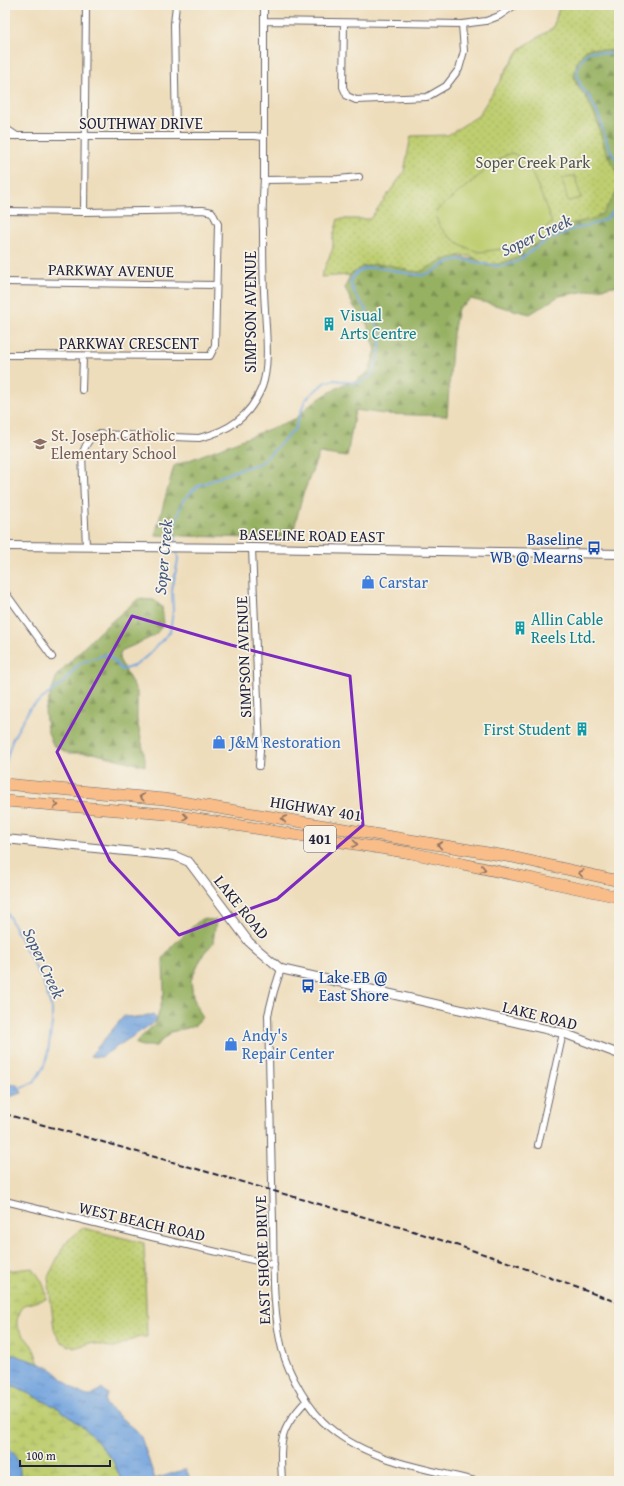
<svg xmlns="http://www.w3.org/2000/svg" width="624" height="1486" font-family="'Gentium Book Plus',serif">
	<defs>
		<pattern id="forest-firs" width="22" height="20" patternUnits="userSpaceOnUse"><rect width="22" height="20" fill="#96b162"/><path d="M5 1l3.5 6h-7zM16 11l3.5 6h-7z" fill="#7a9052"/></pattern>
		<pattern id="wetland-marsh" width="20" height="14" patternUnits="userSpaceOnUse"><rect width="20" height="14" fill="#bece70"/><path d="M1 5h8M5 5V1M11 12h8M15 12V8" fill="none" stroke="#a3b162"/></pattern>
		<pattern id="park-dots" width="8" height="8" patternUnits="userSpaceOnUse"><rect width="8" height="8" fill="#bece70"/><path d="M2 2h.1M6 6h.1" fill="none" stroke="#a3b162" stroke-width="1.8" stroke-linecap="round"/></pattern>
		<pattern id="water-ripples" width="26" height="14" patternUnits="userSpaceOnUse"><rect width="26" height="14" fill="#74a5de"/><path d="M2 4q2-2 4 0t4 0M15 11q2-2 4 0t4 0" fill="none" stroke="#5f86b5"/></pattern>
	</defs>
	<rect width="100%" height="100%" fill="#f7f3e8"/>
	<filter id="ink" filterUnits="userSpaceOnUse"><feTurbulence type="fractalNoise" baseFrequency=".025" numOctaves="2"/><feDisplacementMap in="SourceGraphic" scale="8" xChannelSelector="R" yChannelSelector="G"/><feConvolveMatrix kernelMatrix="1 2 1 2 8 2 1 2 1" color-interpolation-filters="sRGB"/></filter>
	<filter id="wash" filterUnits="userSpaceOnUse"><feTurbulence type="fractalNoise" baseFrequency=".012" numOctaves="4" result="noise"/><feDisplacementMap in="SourceGraphic" scale="16" xChannelSelector="R" yChannelSelector="G"/><feGaussianBlur stdDeviation="0.9" result="paint"/><feColorMatrix in="noise" values="0 0 0 0 0 0 0 0 0 0 0 0 0 0 0 0 0 1.4 0 .05"/><feComposite in="paint" operator="in"/></filter>
	<g filter="url(#wash)">
		<rect width="100%" height="100%" fill="#edb"/>
		<!-- forest -->
		<path fill="url(#forest-firs)" stroke="#5c6a4e" d="M560,5H619V285L559,296L530,314L471,299L458,308L453,334L447,416L384,414L355,410L347,457L319,453L302,497L294,529L284,539L155,535L174,466L295,419L312,403L342,385L356,381L369,371L376,350L367,324L353,305L345,288L350,275L366,260L407,244L469,259L491,256L502,76L520,49L553,28Z
			M138,599L154,600L162,607L164,624L154,636L121,651L119,659L137,692V720L145,758V766L93,753H68L53,745L47,730L45,711L57,675L97,634Z
			M201,919L216,920L213,943L204,953L191,980L193,997L202,1017L195,1026L171,1032L156,1046H142L135,1043L156,1023L164,993L163,959L172,946Z"/>
		<!-- wetland -->
		<path fill="url(#wetland-marsh)" stroke="#707856" d="M33,1268C39,1277 47,1287 46,1299L24,1305C10,1328 19,1328 32,1346C35,1351 37,1358 39,1364L21,1358L5,1350V1271Z
			M5,1382L58,1408L86,1429L112,1459L122,1481H19C22,1473 18,1459 13,1453C11,1450 7,1448 5,1447Z"/>
		<!-- park -->
		<path fill="url(#park-dots)" stroke="#707856" d="M560,5H619V49L610,51L590,48L585,51L577,62L574,75L576,84L586,97L596,118L606,153L619,175L618,190L603,213L594,218L571,224L530,247L516,258L498,264H488L481,262L473,257L462,255L440,261L420,272L410,271L390,265L376,264L362,267L350,275L321,277L333,248V237L338,219H370L404,172L411,136L448,135L478,116L520,49L553,28Z
			M83,1228L144,1243L147,1337H139L113,1348L90,1343L74,1348L61,1342L54,1329L48,1277L65,1243Z"/>
		<!-- pitch -->
		<path fill="#bece70" stroke="#707856" d="M511,153C530,156 545,205 552,223L519,246L481,252C465,250 431,230 437,210L501,158Z
			M575,176L581,198L568,201L562,179Z"/>
		<!-- water -->
		<path fill="url(#water-ripples)" stroke="#4b648c" d="M147,1015H153L156,1018V1021L101,1057L90,1056L124,1016L138,1018Z
			M5,1084H17L22,1093L5,1098Z
			M5,1351C21,1359 40,1361 54,1371C64,1379 80,1398 92,1396L102,1388L108,1394L105,1400L106,1405L136,1431L141,1437L155,1479L186,1469L191,1481H122L112,1459L86,1429L58,1408L5,1382Z
			M5,1447C7,1448 11,1450 13,1453C18,1459 22,1473 19,1481H5Z"/>
		<g fill="none" stroke-linecap="round" stroke-linejoin="round">
			<!-- stream -->
			<path stroke="#74a5de" stroke-width="2" d="M619,52L610,54L591,51L586,54L578,66L577,77L583,90L589,96L599,117L609,148L619,164
				M176,545L174,529L183,500L198,486L237,470L261,463L295,429L305,400L325,382L335,380L354,383L361,382L373,374L380,349V330L355,294L350,282C363,253 401,277 423,275C435,274 443,262 456,260C473,258 489,269 507,265C519,263 526,255 535,248C547,240 560,234 574,229C584,226 596,225 605,219C612,215 615,209 619,203
				M5,766L12,740L30,708L63,683L78,665L85,661L108,654L122,670L136,665L147,656L170,632L173,611L172,590L178,560L177,549
				M5,909L43,982L52,1009V1024L47,1058L43,1068L34,1082L20,1088"/>
		</g>
	</g>
	<g filter="url(#ink)">
		<g fill="none" stroke-linecap="round" stroke-linejoin="round">
			<!-- minor casing -->
			<g stroke="#696368" stroke-width="8">
				<path id="minor" d="M176,5L174,24L176,136
					M264,21L462,24L486,21L499,16L515,5
					M344,23L343,87L347,96L356,100L427,97L446,86L459,69L464,51L462,24
					M5,128L17,136
					M5,136H255L263,137
					M264,180L338,179L359,177
					M5,211L84,212L203,210L212,212L218,224L215,346L210,356L5,355
					M84,212L86,5
					M5,282L216,285
					M82,390L83,356
					M86,546L82,455C86,444 88,439 98,434L199,438C229,431 250,417 262,387C270,365 266,332 265,309C263,282 263,256 263,230C262,212 263,195 264,178C264,120 264,63 264,5
					M252,548L260,750L259,766
					M5,592L52,657
					M281,969L274,991L268,1015C270,1084 271,1154 273,1223C274,1265 272,1308 282,1349C289,1375 309,1411 330,1428C369,1461 427,1469 476,1481
					M538,1145L563,1033
					M5,1201L152,1237L274,1265
					M282,1481C280,1442 278,1431 306,1401"/>
			</g>
			<!-- tertiary casing -->
			<g stroke="#696368" stroke-width="10">
				<path id="tertiary" d="M5,546L252,548L619,554
					M5,839L175,856L189,862L249,942L281,969L563,1033L619,1054"/>
			</g>
			<!-- motorway casing -->
			<g stroke="#696368" stroke-width="12">
				<path id="motorway" d="M5,784L164,799L512,857L619,881
					M5,801L166,814L411,853L619,897"/>
			</g>
			<!-- minor -->
			<use href="#minor" stroke="#fff" stroke-width="6"/>
			<!-- tertiary -->
			<use href="#tertiary" stroke="#fff" stroke-width="8"/>
			<!-- motorway -->
			<use href="#motorway" stroke="#f8bd89" stroke-width="11"/>
			<!-- rail -->
			<path stroke="#22223b" stroke-width="2" stroke-dasharray="6 3" stroke-linecap="butt" d="M5,1114L413,1231L502,1260L619,1303"/>
		</g>
		<!-- one-way arrows -->
		<defs><path id="oneway-chevron" d="M-2-3.5L2.5 0L-2 3.5" fill="none" stroke-width="1.6" stroke-linecap="round" stroke-linejoin="round"/></defs>
		<g stroke="#8d7062">
			<use href="#oneway-chevron" transform="translate(142 797) rotate(-174)"/>
			<use href="#oneway-chevron" transform="translate(56 805) rotate(5)"/>
			<use href="#oneway-chevron" transform="translate(185 817) rotate(9)"/>
			<use href="#oneway-chevron" transform="translate(284 819) rotate(-171)"/>
			<use href="#oneway-chevron" transform="translate(355 844) rotate(9)"/>
			<use href="#oneway-chevron" transform="translate(440 845) rotate(-171)"/>
			<use href="#oneway-chevron" transform="translate(483 869) rotate(12)"/>
			<use href="#oneway-chevron" transform="translate(581 873) rotate(-167)"/>
		</g>
	</g>
	<!-- marked area -->
	<path fill="none" stroke="#7b2cbf" stroke-width="3" stroke-linejoin="round" d="M132,616L231,645L350,676L363,825L277,899L179,935L110,861L57,752Z"/>
	<!-- icons -->
	<defs>
		<g id="building-bare" transform="scale(1.08)"><path d="M-4-6H4V6H1V3H-1V6H-4ZM-2.5-4.3h1.7v1.8h-1.7ZM.8-4.3h1.7v1.8H.8ZM-2.5-1h1.7V.8h-1.7ZM.8-1h1.7V.8H.8Z" fill="#0f9aa8" stroke="#f7f3e8" stroke-width="2.5" paint-order="stroke"/></g>
		<g id="school-bare" transform="scale(1.08)"><path d="M0-5L7-2L0 1L-7-2ZM-4 1L0 2.5L4 1V4Q0 6-4 4Z" fill="#8d6e63" stroke="#f7f3e8" stroke-width="2.5" paint-order="stroke"/></g>
		<g id="bus-bare" transform="scale(1.08)"><path d="M-5-6H5V4H4V6H2V4H-2V6H-4V4H-5ZM-3.5-4V0h7V-4ZM-3.5 1.2v1.5H-2V1.2ZM2 1.2v1.5H3.5V1.2Z" fill="#1a4fb4" stroke="#f7f3e8" stroke-width="2.5" paint-order="stroke"/></g>
		<g id="shop-bare" transform="scale(1.08)"><path d="M-5-2.5h2.3a2.7 3.5 0 0 1 5.4 0H5L5.5 6h-11ZM-1.5-2.5h3a1.5 2.3 0 0 0-3 0Z" fill="#3f7fe0" stroke="#f7f3e8" stroke-width="2.5" paint-order="stroke"/></g>
	</defs>
	<g fill-rule="evenodd">
		<use href="#building-bare" x="329" y="324"/>
		<use href="#school-bare" x="40" y="444"/>
		<use href="#bus-bare" x="594" y="548"/>
		<use href="#shop-bare" x="368" y="582"/>
		<use href="#building-bare" x="520" y="628"/>
		<use href="#building-bare" x="582" y="729"/>
		<use href="#shop-bare" x="219" y="742"/>
		<use href="#bus-bare" x="308" y="986"/>
		<use href="#shop-bare" x="231" y="1044"/>
	</g>
	<g text-anchor="middle" stroke-width="3.5" stroke-linejoin="round" paint-order="stroke">
		<!-- shield labels -->
		<rect fill="#f7f3e8" stroke="#62616f" stroke-width="1" x="304" y="826" width="32" height="26" rx="3"/>
		<g font-size="15" font-weight="bold" fill="#22223b">
			<text x="320" y="844">401</text>
		</g>
		<!-- street labels -->
		<g font-size="16" fill="#22223b" stroke="#f7f3e8">
			<text x="141" y="129">SOUTHWAY DRIVE</text>
			<text transform="translate(111 270) rotate(1)" y="6">PARKWAY AVENUE</text>
			<text transform="translate(250 312) rotate(-90)" y="6">SIMPSON AVENUE</text>
			<text x="129" y="349">PARKWAY CRESCENT</text>
			<text transform="translate(312 535) rotate(1)" y="6">BASELINE ROAD EAST</text>
			<text transform="translate(243 657) rotate(-92)" y="6">SIMPSON AVENUE</text>
			<text transform="translate(316 808) rotate(9)" y="6">HIGHWAY 401</text>
			<text transform="translate(242 907) rotate(51)" y="6">LAKE ROAD</text>
			<text transform="translate(540 1015) rotate(14)" y="6">LAKE ROAD</text>
			<text transform="translate(142 1221) rotate(13)" y="6">WEST BEACH ROAD</text>
			<text transform="translate(262 1260) rotate(-92)" y="6">EAST SHORE DRIVE</text>
		</g>
		<!-- park labels -->
		<g font-size="16" fill="#51564b" stroke="#f7f3e8">
			<text x="533" y="168">Soper Creek Park</text>
		</g>
		<!-- culture labels -->
		<g font-size="16" fill="#0d838f" stroke="#f7f3e8" text-anchor="start">
			<text x="340" y="321">Visual<tspan x="340" dy="18">Arts Centre</tspan></text>
			<text x="531" y="625">Allin Cable<tspan x="531" dy="18">Reels Ltd.</tspan></text>
			<text x="571" y="735" text-anchor="end">First Student</text>
		</g>
		<!-- education labels -->
		<g font-size="16" fill="#785e54" stroke="#f7f3e8" text-anchor="start">
			<text x="51" y="441">St. Joseph Catholic<tspan x="51" dy="18">Elementary School</tspan></text>
		</g>
		<!-- transit labels -->
		<g font-size="16" fill="#164399" stroke="#f7f3e8" text-anchor="end">
			<text x="583" y="545">Baseline<tspan x="583" dy="18">WB @ Mearns</tspan></text>
			<text x="319" y="983" text-anchor="start">Lake EB @<tspan x="319" dy="18">East Shore</tspan></text>
		</g>
		<!-- shop labels -->
		<g font-size="16" fill="#366cbe" stroke="#f7f3e8" text-anchor="start">
			<text x="379" y="588">Carstar</text>
			<text x="230" y="748">J&amp;M Restoration</text>
			<text x="242" y="1041">Andy's<tspan x="242" dy="18">Repair Center</tspan></text>
		</g>
		<!-- water labels -->
		<g font-size="17" font-style="italic" fill="#43567c" stroke="#f7f3e8">
			<text transform="translate(536 235) rotate(-25)" y="6">Soper Creek</text>
			<text transform="translate(163 557) rotate(-85)" y="6">Soper Creek</text>
			<text transform="translate(44 963) rotate(65)" y="6">Soper Creek</text>
		</g>
	</g>
	<!-- margin -->
	<rect width="624" height="1486" fill="none" stroke="#f7f3e8" stroke-width="20"/>
	<!-- scale -->
	<path d="M20 1460v6h90v-6" fill="none" stroke="#22223b" stroke-width="2"/>
	<text x="26" y="1460" font-size="12" fill="#22223b" stroke="#f7f3e8" stroke-width="3" paint-order="stroke">100 m</text>
</svg>
